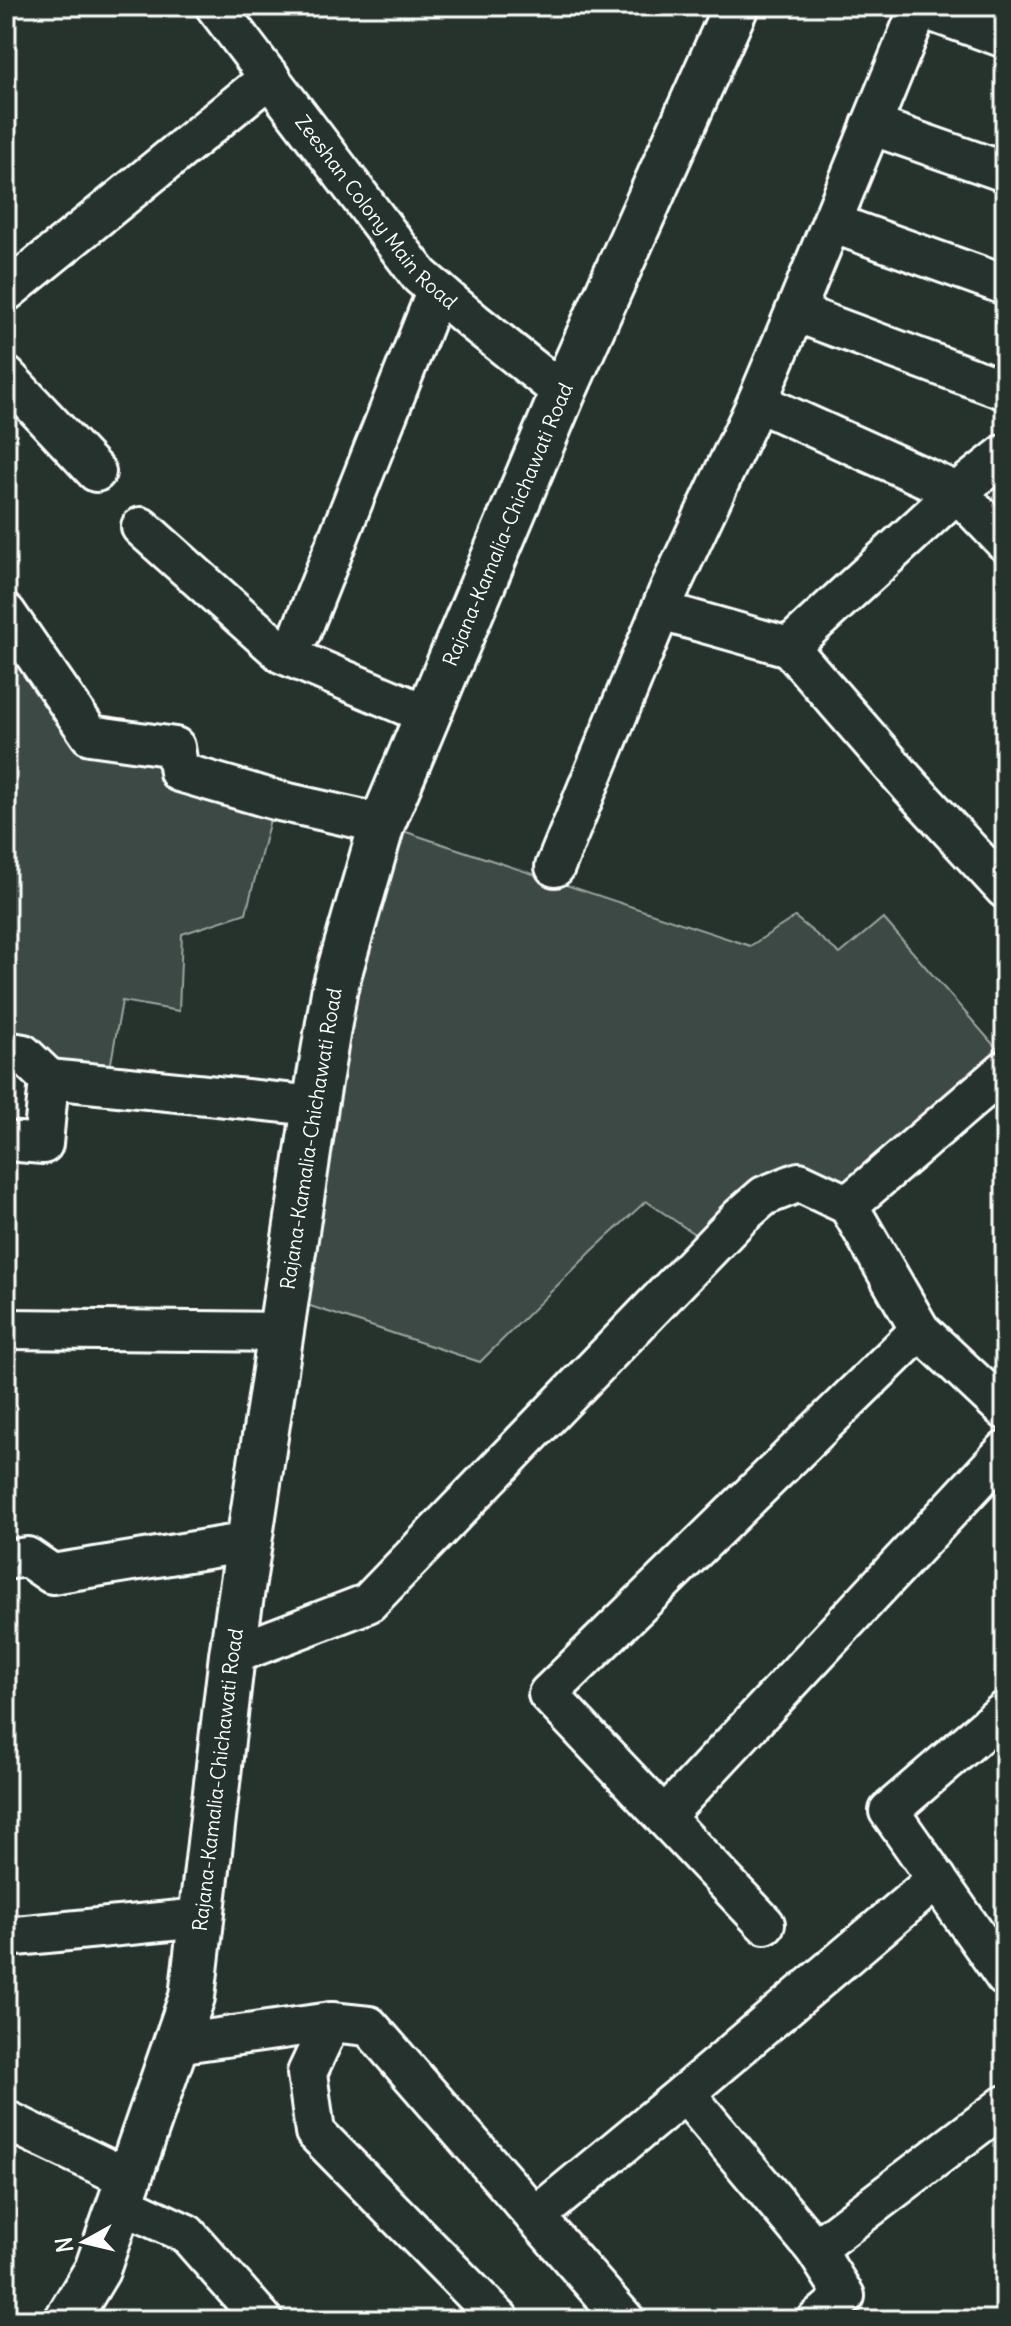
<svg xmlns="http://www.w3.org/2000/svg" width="1011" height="2326" font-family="Delius,sans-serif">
	<rect width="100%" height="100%" fill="#26332d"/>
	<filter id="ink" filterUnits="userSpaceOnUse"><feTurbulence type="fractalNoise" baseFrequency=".0125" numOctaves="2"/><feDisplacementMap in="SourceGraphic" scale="16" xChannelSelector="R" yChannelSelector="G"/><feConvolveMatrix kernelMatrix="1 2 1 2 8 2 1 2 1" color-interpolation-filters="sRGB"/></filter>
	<g filter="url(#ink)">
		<!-- green -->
		<path fill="#3e4944" stroke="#9ea4a2" stroke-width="2" d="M6,613L90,735L275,800L246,913L182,934L179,1011L122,1001L107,1085L6,1051Z
			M382,824L750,946L795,917L840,954L883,918L1005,1058L848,1205L799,1182L712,1246L646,1201L592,1251L480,1362L286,1298Z"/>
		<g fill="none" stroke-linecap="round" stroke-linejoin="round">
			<!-- minor casing -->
			<g stroke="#fff" stroke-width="44">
				<g id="minor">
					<path id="s1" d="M215,6L420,276L474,322L563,393"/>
					<path d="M916,6L1005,38"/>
					<path d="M871,125L1005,172"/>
					<path d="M832,223L1005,285"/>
					<path d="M6,292L270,77"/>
					<path d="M795,312L1005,390"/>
					<path d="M6,376L96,472"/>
					<path d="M757,402L957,492L1005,542"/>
					<path d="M1005,454L957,492L789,647L909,785L1005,889"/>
					<path d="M141,527L283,654L428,715"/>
					<path d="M661,611L789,647"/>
					<path d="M6,613L90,735L175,747L179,772L275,800L382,824"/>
					<path d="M301,632L437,290"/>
					<path d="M555,867L669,590L757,402L795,312L920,6"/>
					<path d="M6,1051L23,1054L49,1079"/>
					<path d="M1005,1070L848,1205L920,1330L1005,1410"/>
					<path d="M6,1141L43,1144L49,1079L315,1106"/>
					<path d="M6,1329L281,1332"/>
					<path d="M6,1560L27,1557L52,1574L250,1542"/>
					<path d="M232,1655L368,1603L740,1217L764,1196L799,1182L848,1205"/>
					<path d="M1005,1711L889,1811L1005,1977"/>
					<path d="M664,1817L1005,1451"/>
					<path d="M765,1924L548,1694L920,1330"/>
					<path d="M6,1937L201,1918"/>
					<path d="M176,2044L331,2022"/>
					<path d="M685,2093L937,1879"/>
					<path d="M6,2120L129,2179"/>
					<path d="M120,2203L187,2234L263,2320"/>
					<path d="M535,2217L685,2093L815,2249"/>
					<path d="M500,2320L315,2132L307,2073L331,2022L369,2026L625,2320"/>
					<path d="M817,2320L845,2296L815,2249L1005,2105"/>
				</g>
			</g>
			<!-- major casing -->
			<g stroke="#fff" stroke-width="50">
				<g id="major">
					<path id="s2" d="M67,2320L97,2270L192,1997L232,1655L315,1106L335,987L382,824L563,393L736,6"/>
				</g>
			</g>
			<!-- minor -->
			<use href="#minor" stroke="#26332d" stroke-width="38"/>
			<!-- major -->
			<use href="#major" stroke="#26332d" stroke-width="44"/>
		</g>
	</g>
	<g text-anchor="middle" stroke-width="8" stroke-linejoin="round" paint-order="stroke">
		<!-- street labels -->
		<g font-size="20" fill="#fff" stroke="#26332d">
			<text dy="7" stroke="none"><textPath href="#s1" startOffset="262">Zeeshan Colony Main Road</textPath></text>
			<text dy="7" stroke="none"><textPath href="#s2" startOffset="1862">Rajana-Kamalia-Chichawati Road</textPath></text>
			<text dy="7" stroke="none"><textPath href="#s2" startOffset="1214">Rajana-Kamalia-Chichawati Road</textPath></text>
			<text dy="7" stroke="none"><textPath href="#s2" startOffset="566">Rajana-Kamalia-Chichawati Road</textPath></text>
		</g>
	</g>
	<!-- margin -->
	<rect width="1011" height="2326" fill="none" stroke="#26332d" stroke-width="32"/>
	<rect x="16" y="16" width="979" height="2294" fill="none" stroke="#fff" stroke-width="3" filter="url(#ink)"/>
	<!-- north arrow -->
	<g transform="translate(84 2242) rotate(262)" stroke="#26332d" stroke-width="6" paint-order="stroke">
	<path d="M0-6L14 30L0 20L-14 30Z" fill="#ffffff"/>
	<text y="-12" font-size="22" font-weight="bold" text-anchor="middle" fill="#ffffff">N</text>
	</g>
</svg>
